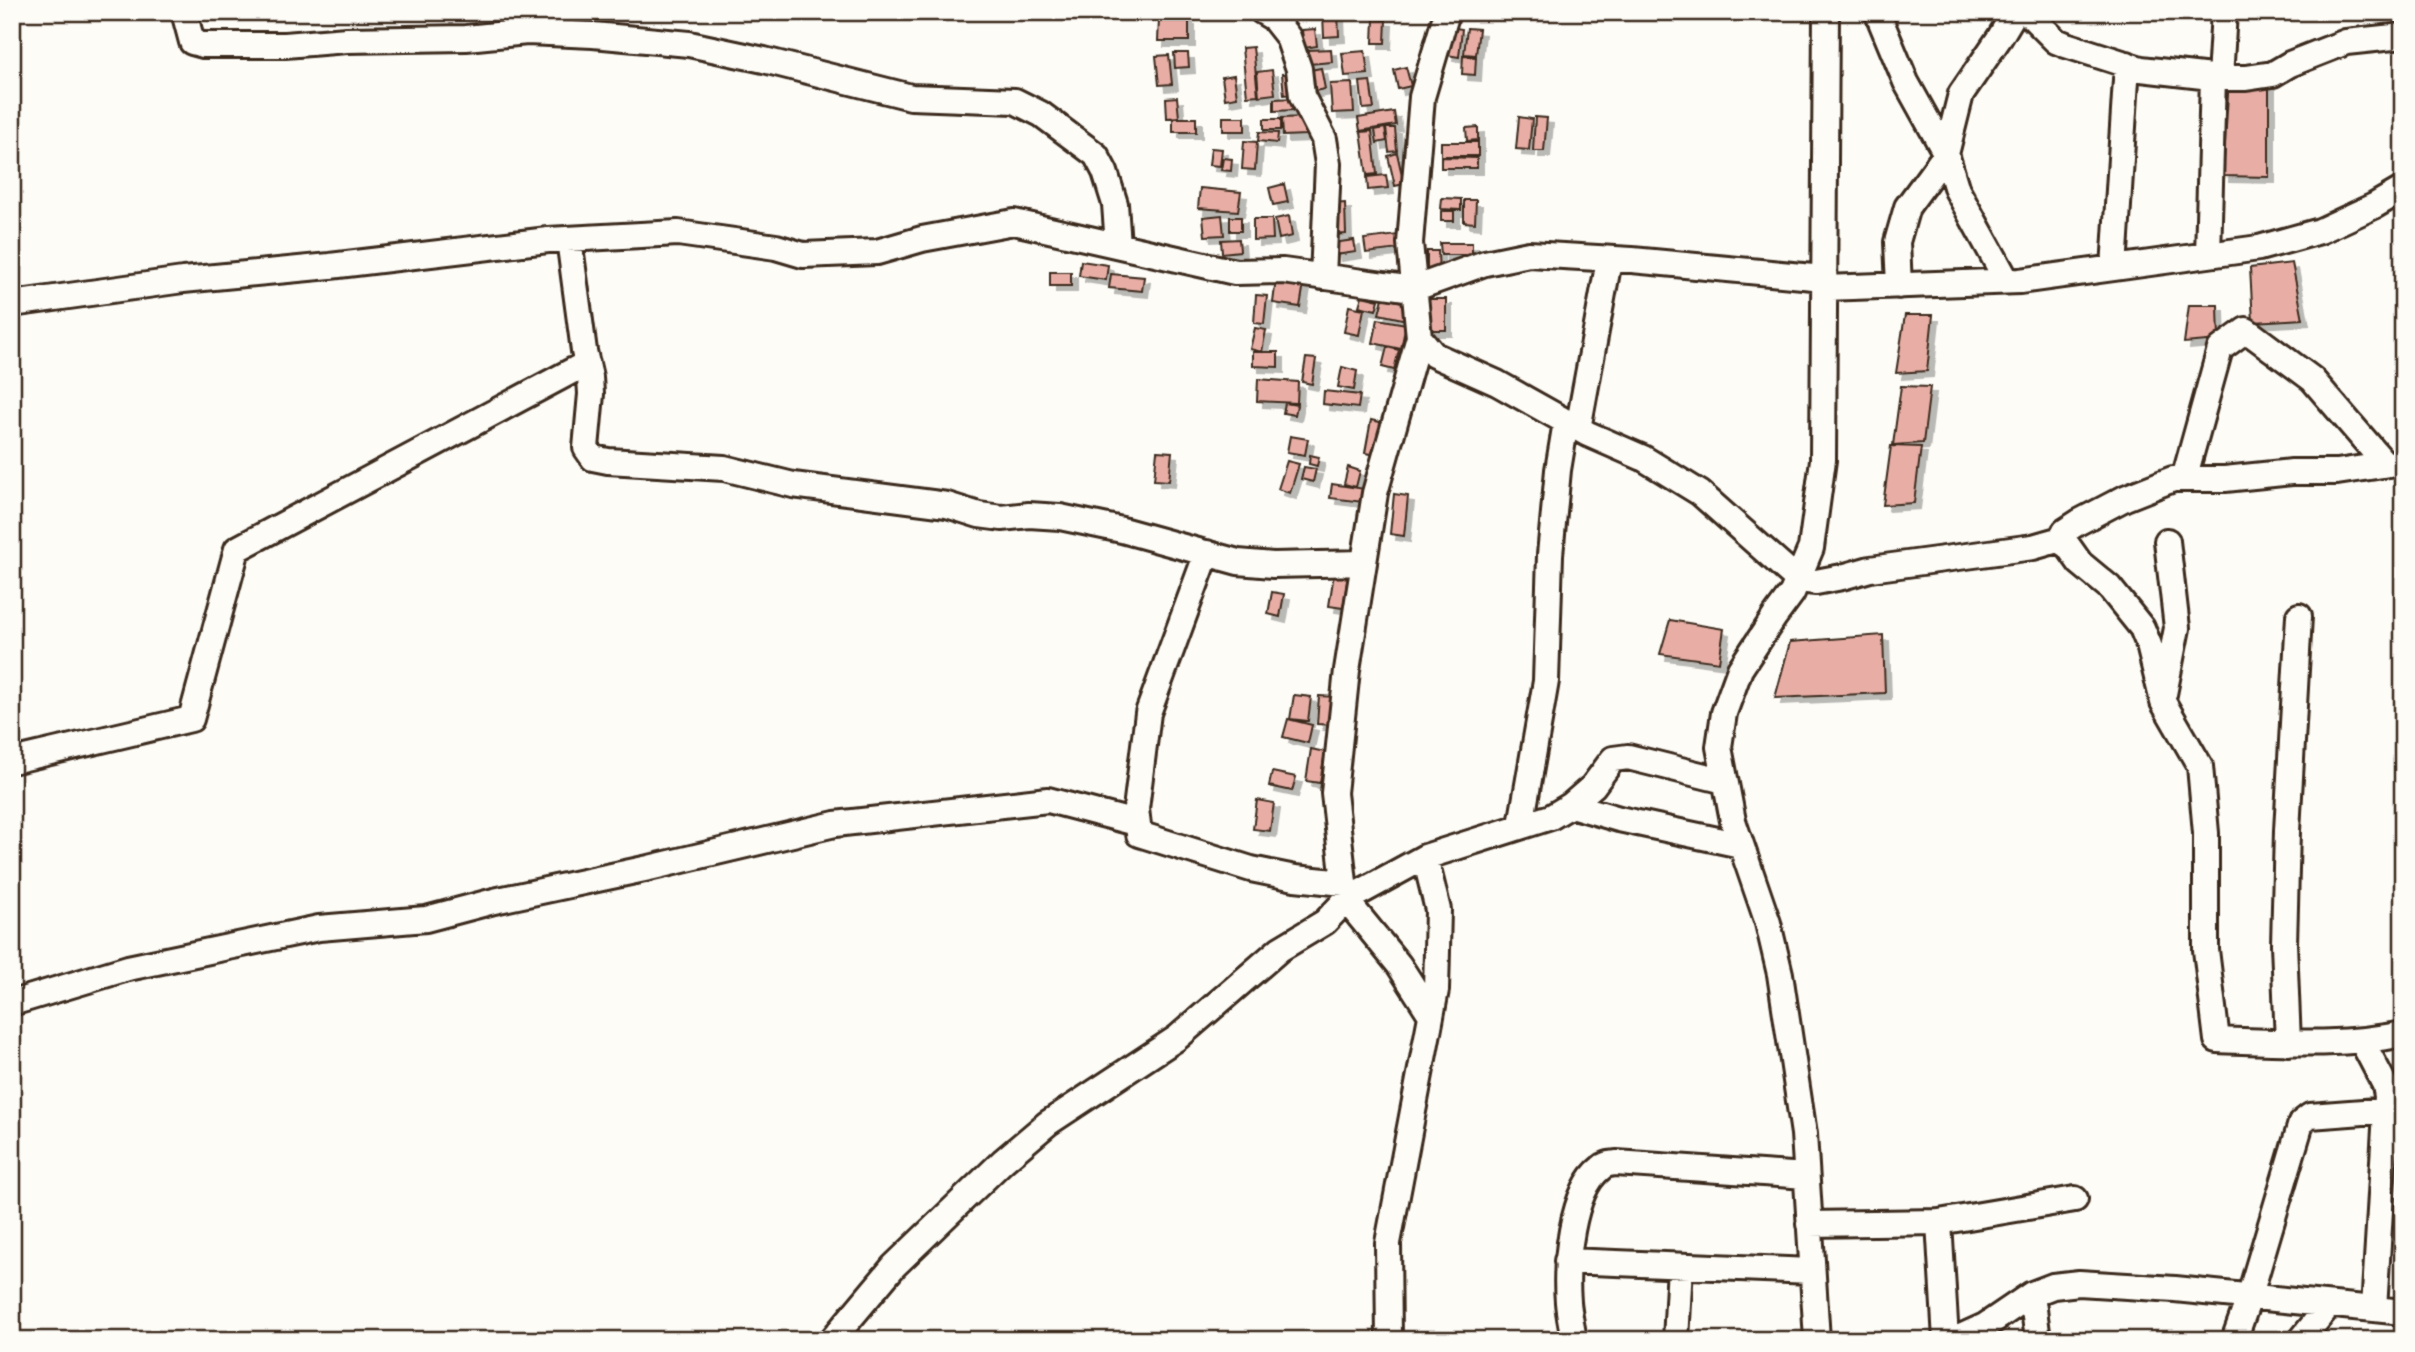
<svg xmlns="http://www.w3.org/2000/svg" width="2415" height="1352" font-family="Dekko,sans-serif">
	<defs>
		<filter id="shadow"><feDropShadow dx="6" dy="6" stdDeviation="0" flood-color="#0004"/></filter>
	</defs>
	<rect width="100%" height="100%" fill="#fdfcf7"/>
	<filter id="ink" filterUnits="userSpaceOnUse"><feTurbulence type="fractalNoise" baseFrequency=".0143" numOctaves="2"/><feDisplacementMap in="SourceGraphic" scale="14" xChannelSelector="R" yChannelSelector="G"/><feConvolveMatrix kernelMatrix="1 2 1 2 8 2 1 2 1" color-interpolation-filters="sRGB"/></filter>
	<g filter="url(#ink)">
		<!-- building -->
		<path fill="#e8aea6" stroke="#3b2a1e" stroke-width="2" filter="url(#shadow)" d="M1159,12H1188L1187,17L1159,16Z
			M1338,13L1339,36L1324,37L1323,14Z
			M1159,19H1189V41H1158Z
			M1374,19L1386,20L1385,43H1373Z
			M1450,27L1462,29L1459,57L1447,55Z
			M1467,28L1479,29L1476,55L1464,54Z
			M1315,29L1317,46L1304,48L1302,30Z
			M1253,47L1258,95L1247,96L1242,48Z
			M1331,49L1332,62L1309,64L1308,50Z
			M1365,51L1368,74L1345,76L1342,53Z
			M1174,53H1188L1189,67L1175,68Z
			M1169,55L1172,84L1159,85L1156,56Z
			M1463,56L1476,57L1475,75L1462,74Z
			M1406,67L1411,86L1398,89L1394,70Z
			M1321,68L1325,89L1309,92L1305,71Z
			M1272,70L1275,94L1259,96L1257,72Z
			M1293,73L1294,94L1284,95L1282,74Z
			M1234,75L1237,97L1225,99L1222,77Z
			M2229,78L2269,83V177L2223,176Z
			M1370,81L1374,108L1363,109L1360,82Z
			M1352,83L1354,112L1332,113L1330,84Z
			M1177,97L1179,117L1167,118L1166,98Z
			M1295,98L1296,110L1274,111V99Z
			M1394,112L1396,125L1360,131L1358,118Z
			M1223,117H1245V131H1223Z
			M1305,117L1306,135L1283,136L1282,118Z
			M1519,117L1532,119L1529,150L1516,149Z
			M1535,117L1547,118L1544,151H1533Z
			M1173,118H1196V132H1173Z
			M1264,119H1281V130H1264Z
			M1478,127V140L1467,141L1466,128Z
			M1385,128L1387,141L1377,143L1375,130Z
			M1386,128H1395L1397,151L1389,152Z
			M1372,131L1377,174L1367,175L1361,132Z
			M1259,132L1278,133L1277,143L1258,141Z
			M1244,141L1257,142L1255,170L1242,169Z
			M1441,142H1478V156H1441Z
			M1211,148L1222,149L1220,166L1209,165Z
			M1397,153L1404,184L1395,186L1388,156Z
			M1441,157L1477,158V168H1441Z
			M1223,158L1232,159L1231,171L1221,170Z
			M1386,175L1388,188L1368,190L1367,177Z
			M1284,184L1288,202L1273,205L1269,188Z
			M1200,188L1241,192L1238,211L1198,208Z
			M1442,198L1461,199V210L1441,209Z
			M1464,200H1476L1475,223L1464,222Z
			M1345,203L1346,234L1332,235L1331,204Z
			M1441,211H1454V221H1441Z
			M1222,215L1224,235L1205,236L1203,217Z
			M1289,216L1292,236L1279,239L1275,219Z
			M1230,217H1241V231H1230Z
			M1253,219H1272L1273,239L1253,240Z
			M1398,235L1400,249L1366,253L1364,239Z
			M1239,239L1240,251L1222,253L1221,240Z
			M1354,240L1356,252L1335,255L1333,243Z
			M1440,243H1472V255H1441Z
			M1427,251H1438L1439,275H1427Z
			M1081,261L1108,265L1106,280L1079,276Z
			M2292,263L2303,319L2253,322L2250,268Z
			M1050,272H1071V286H1050Z
			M1111,274L1144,277L1142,291L1109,288Z
			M1276,279L1304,283L1300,307L1273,303Z
			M1256,295L1267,296L1264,324L1254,323Z
			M1362,296L1379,300L1376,310L1359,306Z
			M1383,298L1411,304L1407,320L1379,314Z
			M1424,299H1446V330H1423Z
			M2189,305H2218L2219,340L2184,343Z
			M1349,306L1364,309L1359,335L1344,332Z
			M1905,315H1933L1927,371L1896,373Z
			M1378,319L1406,324L1401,349L1373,343Z
			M1255,328L1266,330L1262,352L1250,349Z
			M1387,347L1399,350L1394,370L1382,367Z
			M1253,352H1278V367L1253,366Z
			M1306,358L1316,359L1312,384L1302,382Z
			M1342,367L1357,371L1354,390L1338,387Z
			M1258,379L1298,382L1297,403L1257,401Z
			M1901,386L1930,387L1923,443L1893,445Z
			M1324,391L1360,395L1358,408L1323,404Z
			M1285,403L1297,405L1295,415L1283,413Z
			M1371,420L1384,423L1377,455L1365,453Z
			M1290,436L1308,439L1305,455L1287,452Z
			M1891,446L1921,447L1914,503L1883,505Z
			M1157,451L1172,452L1169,481L1154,480Z
			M1310,455L1319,457L1317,466L1309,464Z
			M1287,461L1299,464L1290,493L1278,489Z
			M1304,467L1316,469L1313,482L1301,479Z
			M1348,467L1360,471L1356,487L1344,484Z
			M1332,484L1365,489L1363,502L1330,498Z
			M1394,494L1408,496L1404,536L1390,534Z
			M1335,567L1349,569L1343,608L1329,606Z
			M1272,592L1284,594L1280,617L1268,614Z
			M1670,620L1724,629L1719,662L1660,654Z
			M1883,635L1885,693L1775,698L1790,642Z
			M1294,695L1311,697L1308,721L1290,719Z
			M1319,696L1336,697L1334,725L1317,724Z
			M1288,719L1312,725L1308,743L1283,737Z
			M1311,749L1325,752L1320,783L1306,781Z
			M1272,772L1296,777L1292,791L1269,786Z
			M1257,800L1274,803L1270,831L1253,829Z"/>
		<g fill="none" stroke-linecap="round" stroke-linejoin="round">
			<!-- minor casing -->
			<g stroke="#3b2a1e" stroke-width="30">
				<path id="minor" d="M184,12L192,42L203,45H285L347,40L466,38L527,32L593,35L689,44L764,60L911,97L1015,101L1041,114L1096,155L1105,172L1115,204L1118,245
					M1263,12L1273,18L1288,37L1299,69L1302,96L1324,139L1328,164L1323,277
					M1877,12L1906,82L1946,154L1957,190L2007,281
					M2027,12L2056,41L2066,45L2141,69L2220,78H2246L2273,74L2290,64L2346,42L2403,36
					M2220,78L2224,12
					M569,239L584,351L590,377L591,394L586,448L593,458L608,461L724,468L793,485L947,505L979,515L1002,518L1029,515L1060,517L1122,530L1238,562L1273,565L1364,563
					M2208,255L2213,77
					M2114,268L2127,64
					M1899,286L1897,242L1907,207L1946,154L1961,94L2000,37L2015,12
					M1824,288L2020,281L2259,248L2320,231L2374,206L2403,189
					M12,304L183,280L330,266L548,240L678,233L776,247L803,255L877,252L922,239L1014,222L1235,272L1283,271L1413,289L1485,263L1529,254L1632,260L1824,278
					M1419,337L1434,355L1497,383L1588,434L1643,458L1700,493L1798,580L1816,582L1842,577L1870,569L2033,547L2054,541H2060L2068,546L2080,563L2109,587L2142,628L2149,645L2163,702L2200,766L2206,833V950L2217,1040C2278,1042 2342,1047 2403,1034
					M1578,429L1608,266L1616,260
					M2184,479L2220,349L2246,330L2312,379L2385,464
					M2060,541L2065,531L2079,522L2125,498L2173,479H2225L2292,472H2337L2403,462
					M1207,553L1148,713L1136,809L1139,834L1251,869L1295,878L1344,883
					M2164,694L2177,628L2167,541
					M12,761L191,719L237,549L587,363
					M1571,805L1619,819L1741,845
					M1521,825L1546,681L1550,555L1558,470L1566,422
					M12,1003L128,968L319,928L426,919L494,901L649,868L835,824L1048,800L1136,823
					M1431,1015L1399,965L1346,900L1334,793L1347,670L1375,493L1419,337L1410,243L1422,97L1447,12
					M2362,1041L2385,1085L2387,1096L2374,1309L2403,1312
					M2288,1043L2284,944L2287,831L2299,616
					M1939,1222L1946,1340
					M1809,1224L1939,1222L2075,1199
					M1567,1261L1811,1271
					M2032,1294L2038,1340
					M832,1340L894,1266L1003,1161L1048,1123L1177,1038L1280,949L1325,922L1346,900L1425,857L1551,817L1571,805L1593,786L1613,759L1628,757L1725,781
					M1389,1340L1388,1243L1436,990L1438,910L1425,857
					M1574,1340C1572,1327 1569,1315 1568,1302C1565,1266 1571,1191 1601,1168C1605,1164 1610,1164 1616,1163L1806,1176
					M1676,1340L1680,1266
					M1817,1340L1804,1134L1780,974L1768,923L1733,821L1719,747L1724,713L1740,669L1775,616L1792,593L1811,548L1823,460L1826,12
					M1954,1340L1985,1326L2032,1294L2053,1286L2079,1283L2175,1289L2374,1309
					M2234,1340L2249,1298L2301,1123L2310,1116L2403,1109
					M2301,1340L2329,1305"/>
			</g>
			<!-- minor -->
			<use href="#minor" stroke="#fdfcf7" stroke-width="24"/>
		</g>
	</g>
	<!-- margin -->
	<rect width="2415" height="1352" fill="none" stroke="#fdfcf7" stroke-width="42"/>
	<rect x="21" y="21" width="2373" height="1310" fill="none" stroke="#3b2a1e" stroke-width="2.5" filter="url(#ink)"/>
</svg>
